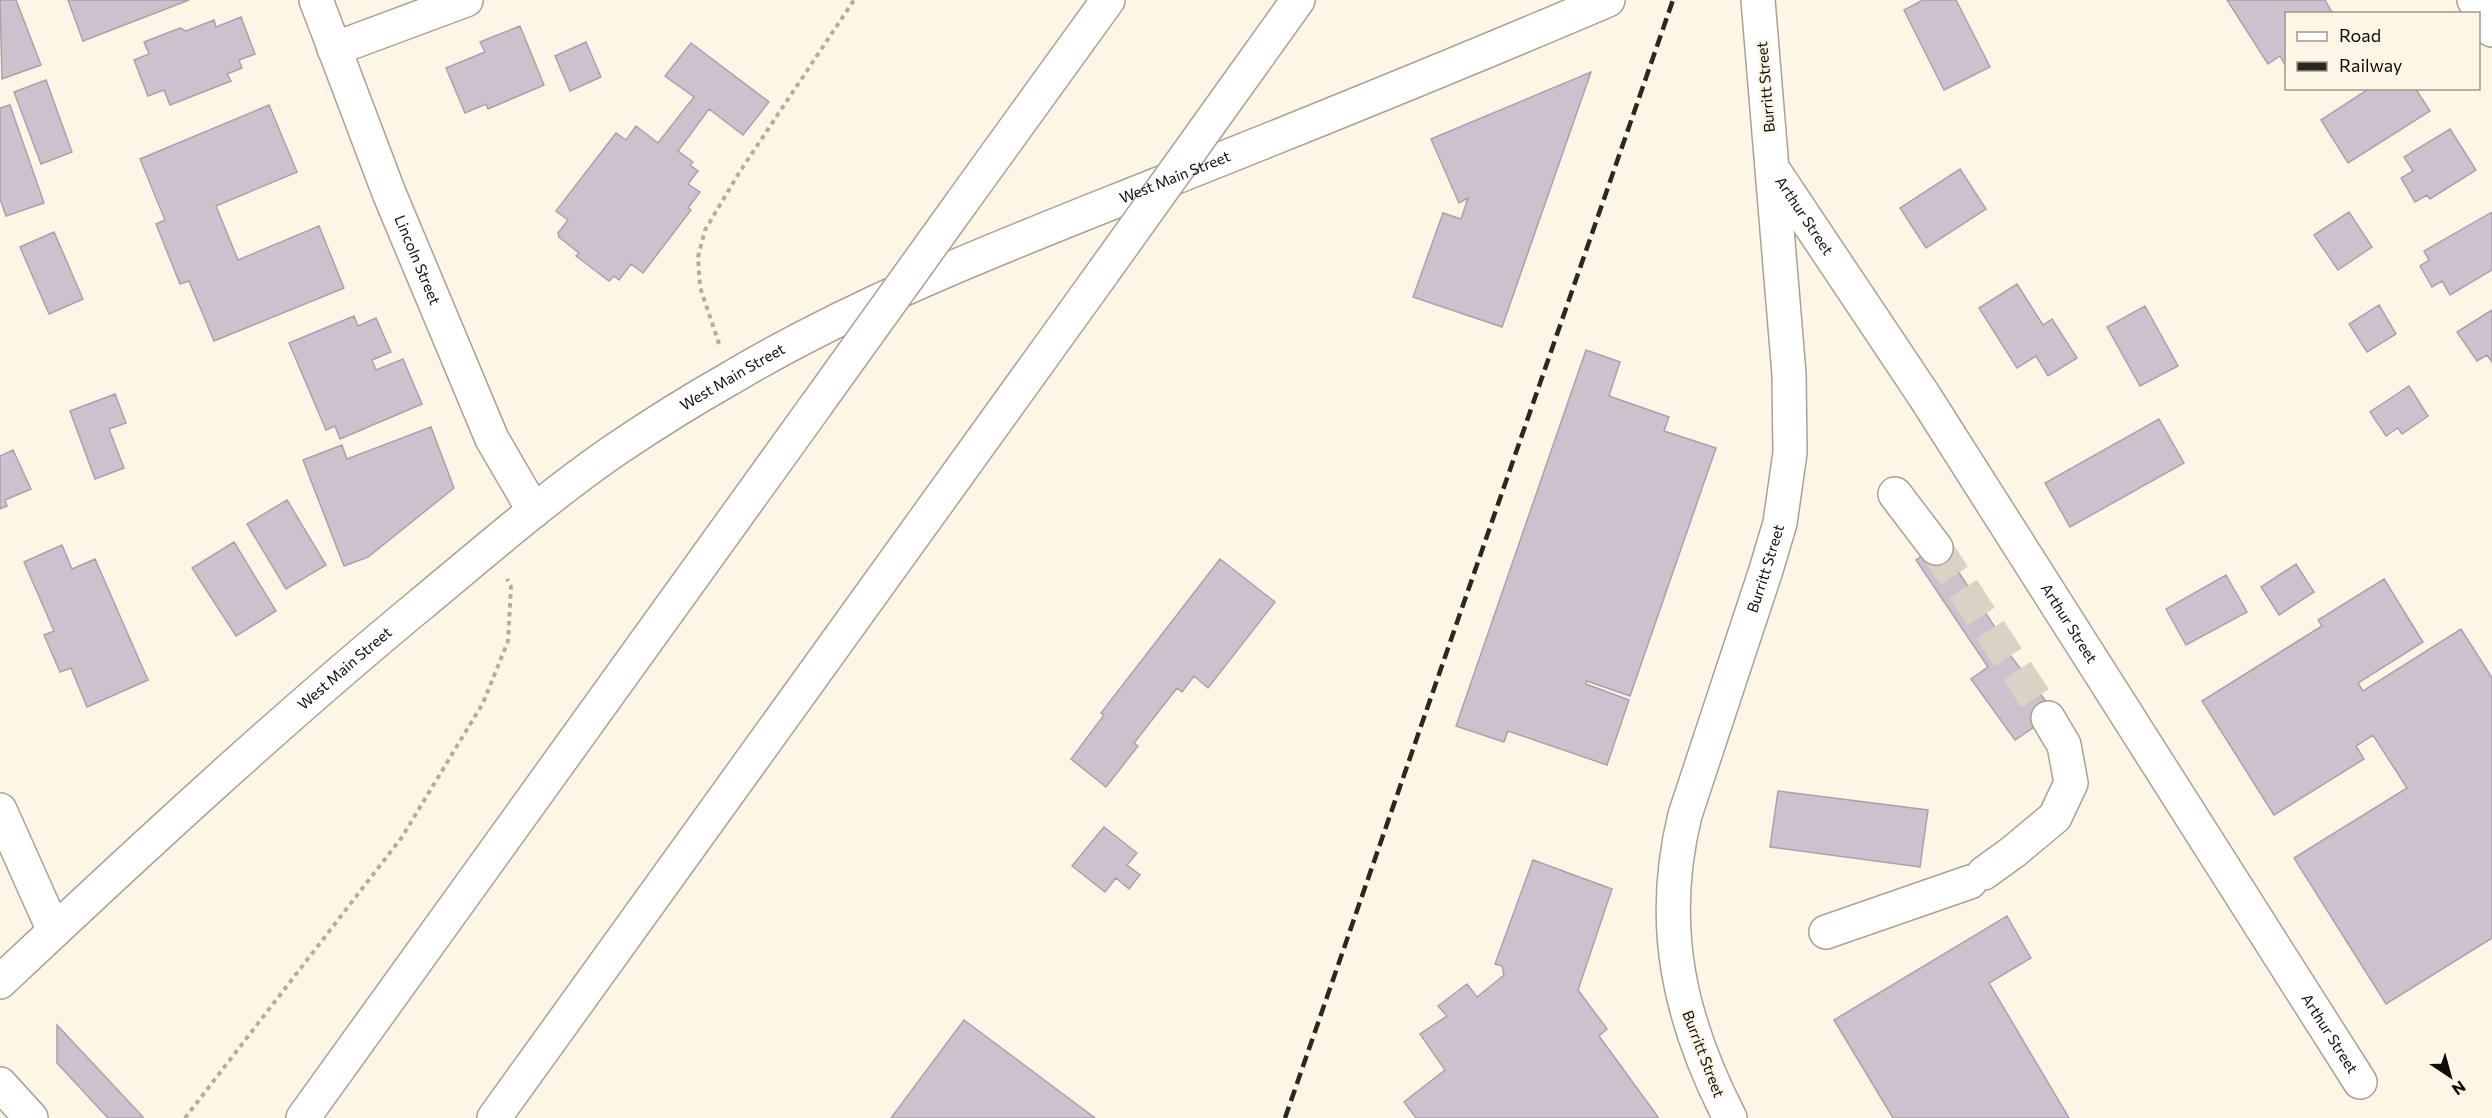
<svg xmlns="http://www.w3.org/2000/svg" width="2492" height="1118" font-family="Commissioner,sans-serif">
	<rect width="100%" height="100%" fill="#fdf6e7"/>
	<!-- building -->
	<path fill="#cec1cd" stroke="#ada0ac" stroke-width="1.5" d="M0,0H16L41,65L2,79Z
		M68,0H189L83,41Z
		M1923,0H1956L1990,67L1944,90L1904,10Z
		M2227,0H2325L2333,14H2286V67L2280,56L2268,64Z
		M241,17L255,54L239,60L242,68L227,74L231,81L170,105L164,90L148,96L134,60L149,54L144,42L180,28L186,31L214,20L216,27Z
		M520,26L544,85L488,109L486,104L465,113L446,68L485,52L480,42Z
		M586,42L601,77L570,91L555,56Z
		M691,43L769,102L743,135L709,109L678,151L693,162L690,165L698,171L688,184L700,192L688,208L691,210L643,273L631,264L619,280L614,276L609,281L576,256L579,253L559,237L558,233L568,220L556,211L616,133L626,140L636,126L658,143L694,97L665,76Z
		M1591,72L1502,327L1413,297L1443,213L1461,219L1468,198L1459,203L1431,139Z
		M46,80L72,152L41,164L14,92Z
		M2370,88H2415L2430,111L2348,163L2321,120Z
		M10,105L44,203L6,216L0,199V108Z
		M269,105L297,172L216,206L238,260L319,226L344,288L214,341L189,281L180,284L156,224L165,220L140,159Z
		M2450,129L2476,170L2430,199L2427,195L2415,202L2401,178L2413,171L2404,157Z
		M1960,169L1986,209L1926,248L1900,208Z
		M2349,212L2372,247L2338,270L2314,235Z
		M2492,212V270L2450,295L2442,281L2432,287L2420,266L2429,260L2424,251Z
		M54,232L83,299L49,314L20,247Z
		M2017,284L2043,325L2052,319L2077,358L2048,376L2036,356L2017,368L1979,308Z
		M2379,305L2396,334L2367,352L2349,324Z
		M2145,306L2178,366L2140,386L2107,327Z
		M2492,310V362L2487,355L2477,361L2457,332Z
		M354,316L358,326L376,318L391,352L372,360L376,370L403,359L422,404L340,439L335,426L326,430L289,343Z
		M1586,350L1620,362L1609,396L1669,417L1664,431L1716,448L1630,696L1587,681L1586,684L1629,700L1607,765L1508,731L1504,742L1456,726Z
		M2409,386L2428,416L2402,434L2398,428L2386,436L2370,412Z
		M115,394L126,423L109,429L124,468L95,479L70,411Z
		M2159,419L2184,463L2070,527L2045,483Z
		M431,427L454,488L368,557L344,566L303,460L342,445L347,459Z
		M13,450L31,489L5,500L7,506L0,509V456Z
		M287,500L326,565L286,589L247,524Z
		M234,542L276,611L236,636L192,568Z
		M1940,544L2012,653L2009,654L2055,713L2015,740L1971,679L1988,667L1916,560Z
		M62,545L72,569L95,559L148,680L87,707L71,668L60,672L44,635L54,631L24,562Z
		M1220,559L1275,602L1208,688L1194,676L1182,692L1177,688L1134,743L1138,746L1106,787L1071,759L1104,715L1101,713Z
		M2296,564L2314,592L2279,615L2261,587Z
		M2226,575L2247,612L2186,645L2166,609Z
		M2384,579L2423,642L2358,683L2363,691L2461,629L2492,678V938L2386,1004L2294,858L2407,788L2373,735L2356,746L2364,759L2274,815L2202,701L2322,626L2318,620Z
		M1778,791L1928,810L1920,867L1770,847Z
		M1104,827L1137,853L1127,865L1140,875L1129,889L1116,878L1105,892L1072,866Z
		M1533,860L1612,889L1578,990L1607,1029L1599,1036L1658,1117L1656,1118H1416L1404,1102L1445,1070L1420,1034L1447,1016L1438,1006L1467,984L1477,997L1504,975L1502,966L1495,964Z
		M2007,916L2031,958L1989,983L2069,1118H1893L1834,1020Z
		M964,1020L1095,1118H891Z
		M57,1025L143,1117L142,1118H108L57,1063Z"/>
	<g fill="none" stroke-linecap="round" stroke-linejoin="round">
		<!-- minor-tunnel -->
		<path stroke="#d9d3c5" stroke-width="33" stroke-dasharray="33 16" stroke-linecap="butt" d="M1936,548L2048,718"/>
		<!-- minor casing -->
		<g stroke="#a9a294" stroke-width="36">
			<g id="minor">
				<path id="s1" d="M316,0L389,193L492,439L534,511"/>
				<path d="M2474,0L2492,30"/>
				<path d="M334,49L466,0"/>
				<path id="s2" d="M1774,171L1925,397L2360,1082"/>
				<path d="M1895,494L1936,548"/>
				<path d="M0,810L54,931"/>
				<path d="M1984,873L2013,852L2055,817L2071,783L2064,745L2048,718"/>
				<path d="M1826,932L1970,882"/>
				<path d="M0,1084L31,1118"/>
				<path id="s3" d="M1730,1118C1679,1019 1658,925 1685,815L1766,570L1780,523L1790,453L1789,374L1758,0"/>
			</g>
		</g>
		<!-- major casing -->
		<g stroke="#a9a294" stroke-width="36">
			<g id="major">
				<path id="s4" d="M0,982C137,853 275,725 420,605C484,552 547,497 615,450C652,425 690,401 729,379C863,299 1011,243 1156,185C1307,125 1458,64 1608,0"/>
			</g>
		</g>
		<!-- highway casing -->
		<g stroke="#a9a294" stroke-width="36">
			<path id="highway" d="M1235,88L1298,0
				M962,202L1108,0
				M303,1118L817,404
				M494,1118L1104,271"/>
		</g>
		<!-- path -->
		<path stroke="#b3ada1" stroke-width="4" stroke-dasharray="4.5 4.5" stroke-linecap="butt" d="M719,344L700,287L698,257L705,230L739,173L854,0
			M185,1118L402,837L483,703L508,641L511,587L507,579"/>
		<!-- minor -->
		<use href="#minor" stroke="#fff" stroke-width="33"/>
		<!-- major -->
		<use href="#major" stroke="#fff" stroke-width="33"/>
		<!-- highway -->
		<use href="#highway" stroke="#fff" stroke-width="33"/>
		<!-- rail -->
		<path stroke="#2b2721" stroke-width="4.5" stroke-dasharray="12 6" stroke-linecap="butt" d="M1285,1118L1673,0"/>
		<!-- highway-bridge casing -->
		<g stroke="#a9a294" stroke-width="36" stroke-linecap="butt">
			<path id="highway-bridge" d="M1104,271L1235,88
				M817,404L962,202"/>
		</g>
		<!-- highway-bridge -->
		<use href="#highway-bridge" stroke="#fff" stroke-width="33"/>
	</g>
	<g text-anchor="middle" stroke-width="5" stroke-linejoin="round" paint-order="stroke">
		<!-- street labels -->
		<g font-size="15" fill="#0f0c07" stroke="#fdf6e7">
			<text transform="translate(1766 87) rotate(-95)" y="5">Burritt Street</text>
			<text dy="5" stroke="none"><textPath href="#s4" startOffset="1438">West Main Street</textPath></text>
			<text dy="5" stroke="none"><textPath href="#s2" startOffset="54">Arthur Street</textPath></text>
			<text dy="5" stroke="none"><textPath href="#s1" startOffset="279">Lincoln Street</textPath></text>
			<text dy="5" stroke="none"><textPath href="#s4" startOffset="952">West Main Street</textPath></text>
			<text dy="5" stroke="none"><textPath href="#s3" startOffset="573">Burritt Street</textPath></text>
			<text dy="5" stroke="none"><textPath href="#s2" startOffset="540">Arthur Street</textPath></text>
			<text dy="5" stroke="none"><textPath href="#s4" startOffset="466">West Main Street</textPath></text>
			<text dy="5" stroke="none"><textPath href="#s2" startOffset="1026">Arthur Street</textPath></text>
			<text transform="translate(1703 1054) rotate(69)" y="5">Burritt Street</text>
		</g>
	</g>
	<!-- legend -->
	<rect x="2285" y="12" width="195" height="78" fill="#fdf6e7" stroke="#9e988d" stroke-width="1.5"/>
	<rect x="2297" y="32" width="30" height="9" fill="#ffffff" stroke="#9e988d" stroke-width="1.5"/>
	<text x="2339" y="42" font-size="18" fill="#0f0c07">Road</text>
	<rect x="2297" y="62" width="30" height="9" fill="#2b2721" stroke="#9e988d" stroke-width="1.5"/>
	<text x="2339" y="72" font-size="18" fill="#0f0c07">Railway</text>
	<!-- north arrow -->
	<g transform="translate(2450 1076) rotate(144)" stroke="#fdf6e7" stroke-width="4.5" paint-order="stroke">
	<path d="M0-4.5L10 22L0 15L-10 22Z" fill="#0f0c07"/>
	<text y="-9" font-size="16" font-weight="bold" text-anchor="middle" fill="#0f0c07">N</text>
	</g>
</svg>
